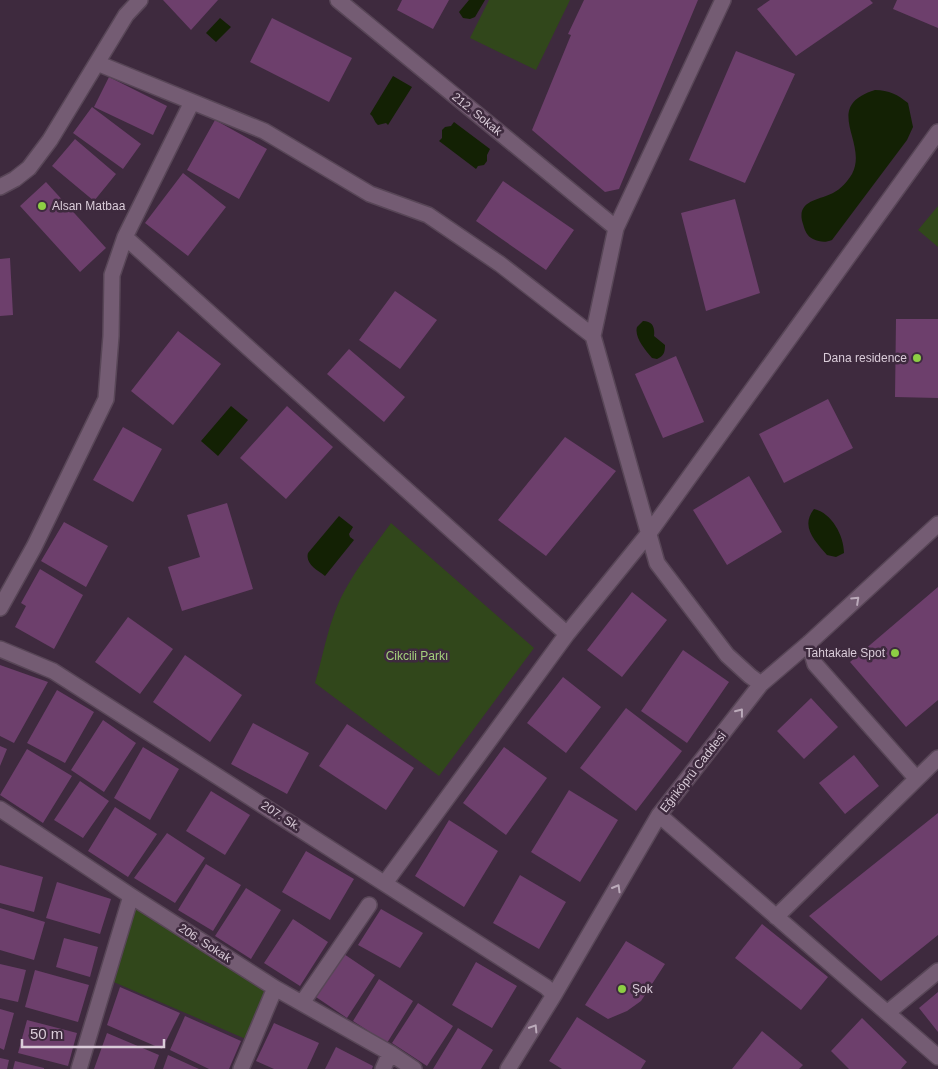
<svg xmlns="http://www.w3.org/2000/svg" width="938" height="1069" font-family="Arial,sans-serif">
	<rect width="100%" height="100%" fill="#3e2a3e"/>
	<!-- green -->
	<path fill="#31471b" d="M489,0H570L536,70L470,38Z
		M938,206V247L918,230Z
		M391,523L534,648L439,776L315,683C324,653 329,618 345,590C358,566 375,545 391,523Z
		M133,901L269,988L248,1040L109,980Z"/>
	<!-- water -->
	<path fill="#132104" d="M469,0H485L475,17L470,19L463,18L459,12Z
		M220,18L231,27L216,42L206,33Z
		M393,76L412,87L388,125L386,123L378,125C374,122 374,117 370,114Z
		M875,90C889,90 898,95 908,103L913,127L907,140L832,240C825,243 820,242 813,239C807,236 805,231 803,224C795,200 820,200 833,193C841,189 847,182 852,174C869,142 821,107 875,90Z
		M454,122L490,149L487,155V161L484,165L478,166L476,169L439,141L442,138V130L445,127L451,126Z
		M643,321C653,321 655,328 654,336L665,345C665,352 664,356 657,359L652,358C645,350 634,337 637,327Z
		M231,406L248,420L218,456L201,441Z
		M814,509C832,513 844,536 844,553L836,557L827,555C815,541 800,527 814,509Z
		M339,516L353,527L349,534L350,537L354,540L325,576C317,570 305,564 308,553Z"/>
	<!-- building -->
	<path fill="#6d3f6c" d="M163,0H218L191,30Z
		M402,0H449L433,29L397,10Z
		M584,0H698L619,189L605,192L532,130L571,35L568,34Z
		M770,0H870L873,3L796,56L757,9Z
		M897,0H938V28L893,9Z
		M272,18L352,58L329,102L250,62Z
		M736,51L795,74L745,183L689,160Z
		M109,77L167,106L153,135L94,107Z
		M92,107L141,144L123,169L73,133Z
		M215,120L267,149L239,199L187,170Z
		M75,139L116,174L94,201L52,166Z
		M183,173L226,207L188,256L145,223Z
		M503,181L574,230L546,270L476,221Z
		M46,182L106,248L80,272L20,206Z
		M735,199L760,293L706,311L681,213Z
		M10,258L13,315L0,316V259Z
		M395,291L437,320L400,369L359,340Z
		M896,319H938V398L895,397Z
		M178,331L221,364L173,425L131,391Z
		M349,349L405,397L384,422L327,374Z
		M676,356L704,422L663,438L635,374Z
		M828,399L853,448L784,483L759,434Z
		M287,406L333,447L286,499L240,458Z
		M123,427L162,449L133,502L93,480Z
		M565,437L616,471L546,556L498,520Z
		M749,476L782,532L727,565L693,510Z
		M227,503L253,589L182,611L168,567L200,557L187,515Z
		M64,522L108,546L86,587L41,561Z
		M40,569L83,595L54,649L15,627L26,606L21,603Z
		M938,587V700L906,727L850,662Z
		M632,592L667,620L622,677L587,650Z
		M128,617L173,649L140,694L95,662Z
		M683,650L729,682L687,743L641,711Z
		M185,655L242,695L210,742L153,702Z
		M0,665L48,682L14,743L0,736Z
		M563,677L601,707L566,753L527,723Z
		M57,690L94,712L65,763L27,743Z
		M811,698L838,727L804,759L777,731Z
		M626,708L682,751L636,811L580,768Z
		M103,720L136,743L104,792L71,770Z
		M253,723L309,753L287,794L231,764Z
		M347,724L414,768L386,810L319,766Z
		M0,746L7,749L0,766Z
		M143,747L179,769L150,820L114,798Z
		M504,747L547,778L506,835L463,803Z
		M27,749L72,776L43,823L0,795Z
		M854,755L879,786L845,814L819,783Z
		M80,781L109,801L83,838L54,820Z
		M569,790L618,820L580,882L531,852Z
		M211,791L250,815L225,855L186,831Z
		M115,807L157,834L128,877L88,851Z
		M938,813V935L881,981L809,916Z
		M449,820L498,851L464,907L415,876Z
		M167,833L205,858L175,903L134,878Z
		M306,851L354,879L330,920L282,892Z
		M206,864L241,885L213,931L178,910Z
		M0,865L43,877L34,912L0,903Z
		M520,875L566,902L539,949L493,923Z
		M57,882L111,899L100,934L46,918Z
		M246,888L281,910L251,959L215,936Z
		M0,908L45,922L34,960L0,950Z
		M381,909L423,933L400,968L358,945Z
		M293,919L328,942L300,986L264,963Z
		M762,924L828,977L801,1010L735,958Z
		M64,938L98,947L90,977L56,967Z
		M626,941L665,964L641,1001L627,1011L608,1019L585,1005Z
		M341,952L375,975L347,1018L313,995Z
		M476,962L517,986L492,1028L452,1005Z
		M0,964L26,970L18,1002L0,998Z
		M35,970L89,985L78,1022L25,1007Z
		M379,979L413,1001L387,1043L353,1021Z
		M120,987L180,1013L162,1049L107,1025Z
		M938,992V1032L919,1008Z
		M418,1003L453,1026L427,1066L392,1043Z
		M0,1009L14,1013L4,1050L0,1048Z
		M185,1016L241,1041L229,1069H209L170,1050Z
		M577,1017L646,1061L641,1069H562L549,1061Z
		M862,1018L907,1062L901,1069H849L831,1051Z
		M27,1020L77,1033L68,1066L18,1053Z
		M274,1023L319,1043L307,1069H274L256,1061Z
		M458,1028L493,1050L481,1069H433Z
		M762,1031L803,1065L799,1069H732Z
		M107,1033L159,1055L154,1069H94Z
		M336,1047L373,1066L372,1069H325Z
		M168,1055L199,1069H163Z
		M0,1058L9,1060L7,1069H0Z
		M15,1061L44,1068V1069H13Z"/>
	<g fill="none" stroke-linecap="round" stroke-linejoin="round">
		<!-- minor casing -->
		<g stroke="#584657" stroke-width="18">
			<path id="minor" d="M338,0L616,228
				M723,0L616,228L593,336L657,563L727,655L750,676L761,684
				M97,63L264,131L370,194L428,215L500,264L593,336
				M0,187L15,179L29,168L50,140L126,15L140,0
				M125,237L567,634
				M0,608L34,547L106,399L111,336L112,275L125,237L192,102
				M809,643L815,664L916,778
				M0,649L53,671L546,987L554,995
				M0,809L131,896L275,988L390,1053L414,1069
				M659,815L938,1057
				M385,883L567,634L649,533L938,132
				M776,917L938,758
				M302,1003L369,905
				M887,1013L938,971
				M79,1069L131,896
				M241,1069L275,988
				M383,1069L390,1053
				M508,1069L554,995L659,815L761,684L809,643L938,524"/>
		</g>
		<!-- minor -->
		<use href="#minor" stroke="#745c73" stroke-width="15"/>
	</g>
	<!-- one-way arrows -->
	<defs><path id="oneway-chevron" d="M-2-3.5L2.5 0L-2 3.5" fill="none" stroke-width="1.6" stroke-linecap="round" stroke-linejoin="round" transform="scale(1.25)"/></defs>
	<g stroke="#bbaaba">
		<use href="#oneway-chevron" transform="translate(856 600) rotate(-43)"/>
		<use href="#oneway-chevron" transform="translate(740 712) rotate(-52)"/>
		<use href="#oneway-chevron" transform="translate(617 888) rotate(-60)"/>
		<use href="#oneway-chevron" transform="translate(534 1028) rotate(-58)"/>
	</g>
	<!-- markers -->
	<g fill="#8dce44" stroke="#3e2a3e" stroke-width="2">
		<circle cx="42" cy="206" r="5"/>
		<circle cx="917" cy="358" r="5"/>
		<circle cx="895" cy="653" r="5"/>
		<circle cx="622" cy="989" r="5"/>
	</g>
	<g text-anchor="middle" stroke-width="5" stroke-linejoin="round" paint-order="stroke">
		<!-- street labels -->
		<g font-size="12" fill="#daccd9" stroke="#3e2a3e">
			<text transform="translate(477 114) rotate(39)" y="4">212. Sokak</text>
			<text transform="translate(693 772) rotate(-52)" y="4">Eğriköprü Caddesi</text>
			<text transform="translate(281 816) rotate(33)" y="4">207. Sk.</text>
			<text transform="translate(205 943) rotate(33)" y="4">206. Sokak</text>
		</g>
		<!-- poi labels -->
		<g font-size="12" fill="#daccd9" stroke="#3e2a3e" text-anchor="start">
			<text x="52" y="210">Alsan Matbaa</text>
			<text x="907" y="362" text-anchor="end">Dana residence</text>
			<text x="885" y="657" text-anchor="end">Tahtakale Spot</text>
			<text x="632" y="993">Şok</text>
		</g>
		<!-- park labels -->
		<g font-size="12" fill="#a4d07c" stroke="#3e2a3e">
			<text x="417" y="660">Cikcili Parkı</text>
		</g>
	</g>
	<!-- scale -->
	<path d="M22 1039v8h142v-8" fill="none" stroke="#daccd9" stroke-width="2.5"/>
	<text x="30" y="1039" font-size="15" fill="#daccd9" stroke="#3e2a3e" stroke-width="4" paint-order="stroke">50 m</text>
</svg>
